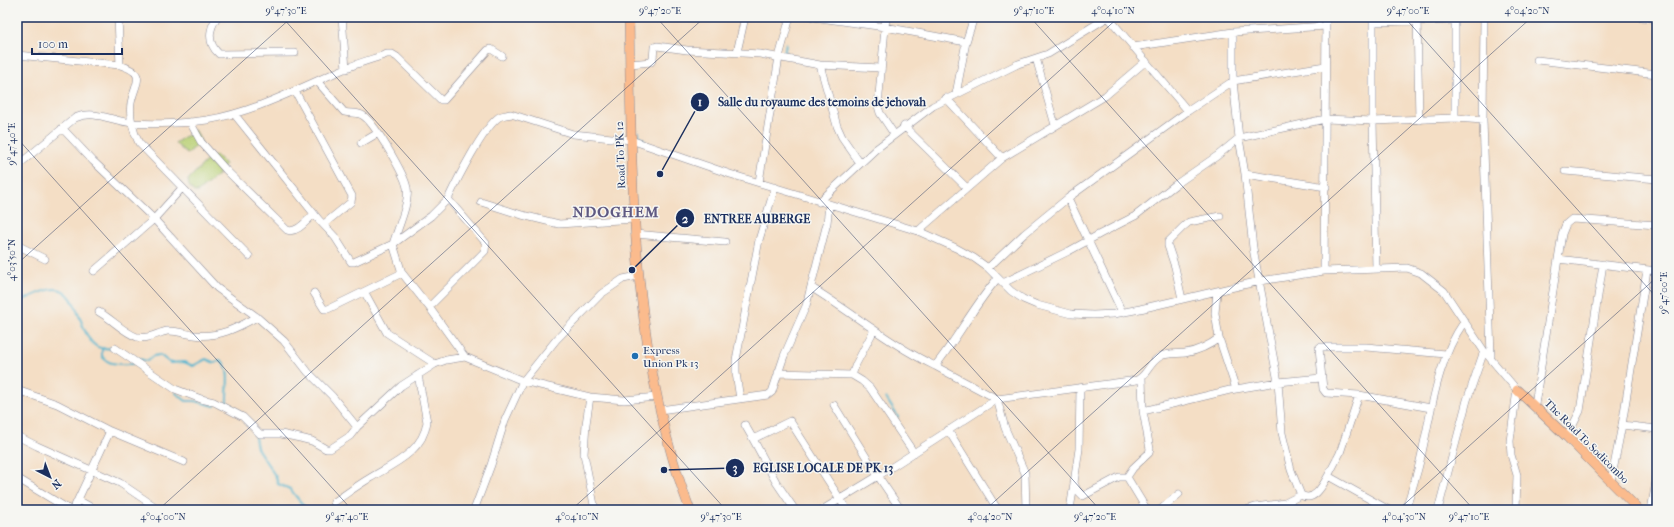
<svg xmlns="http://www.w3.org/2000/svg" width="1674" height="527" font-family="'IM FELL French Canon',serif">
	<rect width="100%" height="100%" fill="#f6f6f2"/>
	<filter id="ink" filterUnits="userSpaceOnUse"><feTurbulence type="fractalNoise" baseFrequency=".025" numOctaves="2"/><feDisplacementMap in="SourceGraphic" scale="8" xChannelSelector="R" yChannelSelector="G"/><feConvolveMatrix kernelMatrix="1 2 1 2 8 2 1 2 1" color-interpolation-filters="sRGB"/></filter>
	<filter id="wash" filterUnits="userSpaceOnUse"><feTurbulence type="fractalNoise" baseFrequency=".012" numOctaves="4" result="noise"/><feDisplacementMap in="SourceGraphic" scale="16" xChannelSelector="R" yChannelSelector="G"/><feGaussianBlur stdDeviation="0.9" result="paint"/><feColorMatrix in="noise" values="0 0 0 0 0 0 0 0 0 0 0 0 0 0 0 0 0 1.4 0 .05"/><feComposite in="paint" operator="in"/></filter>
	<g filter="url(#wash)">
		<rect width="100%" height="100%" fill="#f4dec5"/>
		<!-- green -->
		<path fill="#b9d074" stroke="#6a8069" d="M195,130L201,142L187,154L175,143Z
			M216,155L225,164C219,178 209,181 198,192H194L189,186L188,180L210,157Z"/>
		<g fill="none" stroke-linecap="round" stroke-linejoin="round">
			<!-- stream -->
			<path stroke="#51b5cf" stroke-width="2" d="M784,55L786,43
				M638,132L640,137L644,140
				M17,302C30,299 41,289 55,289C80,289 78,334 96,346C101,350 107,347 113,349
				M102,349V356C108,366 123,364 133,364
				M135,358L147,361L153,356L160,355L170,363L184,362L193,366L206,359L215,363L219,360L222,361C232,372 226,389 227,403L242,414
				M176,393L186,401H195L215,406
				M886,398L898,417
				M254,432L257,448L276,477L278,484L290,489L307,510"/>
		</g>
	</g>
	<g filter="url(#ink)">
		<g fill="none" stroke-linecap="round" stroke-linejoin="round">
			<!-- minor casing -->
			<g stroke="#888692" stroke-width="8">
				<path id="minor" d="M118,17L120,65
					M217,17C209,29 207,43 219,54L295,53
					M342,17L346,69
					M813,17L885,27L966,42L974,17
					M886,17L878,106L880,113L894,134
					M1108,17L1188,111
					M1373,17V121L1376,269
					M1417,17L1419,120
					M1455,17V118
					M1641,17L1657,19
					M1326,18L1348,17
					M1373,22L1455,20
					M1233,32V81L1239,138L1245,174L1253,248L1278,382L1282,433L1291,470L1301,495C1314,503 1323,485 1328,476
					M1133,47L1233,32L1326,26
					M737,52L745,17
					M17,55L120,65C148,74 135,82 131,103C129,116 133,132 139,143L249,256
					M1036,58L1055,125
					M1537,60L1657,74
					M630,64L651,62L653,59L654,47L657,46L687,50L760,54L820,65L881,68
					M820,65L837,126L842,137L860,163
					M317,81L344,112C350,114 356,112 362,115C373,120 405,175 407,188C410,202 397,230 393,244L431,216L448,199
					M295,91L352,196L351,202L324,224
					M956,94L966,42
					M946,98L1002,158
					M235,115L319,220L335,237L351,262H354L393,244L402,273L429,307L465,357
					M1483,120L1484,17
					M190,122L201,142L226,170L287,230C297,234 307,220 314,214
					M904,126L967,188
					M62,128L93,161L154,219L217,288L257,317L284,341L308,372L332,396L357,427L401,386L435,364L446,360L465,357L523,381L590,397L624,400L657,397
					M361,143L378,133
					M17,166L75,118C96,109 112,122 134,123C153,125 188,123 207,120C255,112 299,88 344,69C358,63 373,59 387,54H392L397,57L441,100H444L488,50L491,49L502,56
					M1565,171L1657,179
					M1245,174L1326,187
					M759,182L779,57L790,17
					M1068,198L1122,312
					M481,202L522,215L559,224L634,219
					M819,202L876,149L933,106L1018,64L1048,54L1108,17
					M918,231L1002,158L1105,96L1146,61
					M635,234L725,242
					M17,245L45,259
					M1558,259L1657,271
					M988,268L1024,234L1068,198L1188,111L1233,81L1325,66
					M94,271L154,219L182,188
					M1324,271L1326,17
					M1003,283L1069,251L1100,234L1135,216L1175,185L1217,156L1239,138L1325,119L1373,121L1455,118L1483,120L1491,356
					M812,288C853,313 891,345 935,366C958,338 974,305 998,278
					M314,293L324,309H328L402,273
					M365,293L387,333L435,364
					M1182,299L1175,267L1168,246V242L1183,227L1189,222L1220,216
					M429,307L485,251L486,243L448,199C457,180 483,128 499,117C503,115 507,115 511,114L573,134L631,140L730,174L918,231L956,248L974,258L988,268L1011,291L1023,299L1037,305L1071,314L1093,315L1114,314L1140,309L1260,281L1324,271L1407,268L1421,273L1444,291L1484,351L1517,390L1510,441L1511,455L1517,475L1516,510
					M99,312C112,319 123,332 137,337C148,340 157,333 167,331C176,330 185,334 194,335C218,338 237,328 257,317
					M874,330L856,364L852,375L862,381L870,388L914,453
					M1219,338L1236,389
					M115,348L175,389L201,399L214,402L243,417L260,434H281L300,438L312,441L326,449H330L350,436L357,427
					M935,366L997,399L1005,428L1025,473L1026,510
					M778,373L852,375
					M17,390L57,404L110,431
					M1359,395L1340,453L1328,476L1389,510
					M590,397L586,424L584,454L595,510
					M740,399L736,373V360L759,240L775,187
					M1535,404L1562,234L1566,224L1572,219L1657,225
					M834,405L878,476L901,510
					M1431,408L1359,395L1326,393L1323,389L1319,348L1320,347H1366L1446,354
					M660,410L768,395L772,392L784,356L806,306L827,223L829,205
					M1143,411L1230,390L1278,382L1321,378
					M745,425L753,439L790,421L847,510
					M1622,425L1657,429
					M948,430L998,510
					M17,436L37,446L120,483L160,510
					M1567,437L1580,411L1603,264
					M753,439L776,482L795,510
					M1127,477L1133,468L1149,453L1150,449L1143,411L1142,377
					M1127,477L1147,510
					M17,478L70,510
					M1611,481L1622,425L1647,270
					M1074,483L1077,490L1083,496L1119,477H1127
					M78,500L96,510
					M334,502C346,494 358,485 370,478C393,464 423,452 427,422L418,375
					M73,510L110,431L184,462
					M474,510L491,465L505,420L523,381L556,340L601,294L623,279L638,276
					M822,510L878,476L997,399L1137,380C1147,376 1149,362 1161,356C1168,353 1178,354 1185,353C1197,351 1210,345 1219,338L1215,313L1217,292
					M1070,510L1079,449L1080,388
					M1160,510L1179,494
					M1246,510L1255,507L1285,503L1301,495
					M1405,510C1410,497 1414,483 1418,469C1431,420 1434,365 1464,322
					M1438,510L1467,400L1484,351
					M1651,510L1657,476"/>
			</g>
			<!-- major casing -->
			<g stroke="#888692" stroke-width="10">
				<path id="major" d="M629,17C632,183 630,353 690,510
					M1517,390L1567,437L1639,510"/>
			</g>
			<!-- minor -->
			<use href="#minor" stroke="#fff" stroke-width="7"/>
			<!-- major -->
			<use href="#major" stroke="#fbbb8d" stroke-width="9"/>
		</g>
	</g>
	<!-- ticks -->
	<path fill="none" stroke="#1b2f5e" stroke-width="1" stroke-opacity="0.45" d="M282,17L726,510M656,17L1100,510M1030,17L1474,510M1404,17L1657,298M17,138L352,510M17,264L292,17M158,510L705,17M571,510L1119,17M985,510L1532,17M1398,510L1657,277"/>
	<!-- markers -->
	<circle fill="#1f6fb2" stroke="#f6f6f2" stroke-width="1.5" cx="635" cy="356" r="4"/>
	<g text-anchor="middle" stroke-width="3" stroke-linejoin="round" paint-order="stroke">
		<!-- street labels -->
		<g font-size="11" fill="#1b2f5e" stroke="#f6f6f2">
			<text transform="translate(620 155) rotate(-92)" y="4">Road To PK 12</text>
			<text transform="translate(1587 441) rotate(45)" y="4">The Road To Sodicombo</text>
		</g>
		<!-- poi labels -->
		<g font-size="11" fill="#1b2f5e" stroke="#f6f6f2" text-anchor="start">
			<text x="643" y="354">Express<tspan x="643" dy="13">Union Pk 13</tspan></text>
		</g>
		<!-- district labels -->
		<g font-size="15" font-weight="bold" letter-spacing="1" fill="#5f5982" stroke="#f6f6f2">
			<text x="616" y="217">NDOGHEM</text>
		</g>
	</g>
	<!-- callouts -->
	<path fill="none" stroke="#1b2f5e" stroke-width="1.5" d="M660 174L700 102M632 270L685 218M664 470L735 468"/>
	<g fill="#1b2f5e" stroke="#f6f6f2" stroke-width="1.5">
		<circle cx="660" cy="174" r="4"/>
		<circle cx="632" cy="270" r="4"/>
		<circle cx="664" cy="470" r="4"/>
		<circle cx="700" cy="102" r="10"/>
		<circle cx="685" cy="218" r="10"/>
		<circle cx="735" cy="468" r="10"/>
	</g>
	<g font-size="12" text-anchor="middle" font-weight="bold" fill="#fff">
		<text x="700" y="106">1</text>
		<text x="685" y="223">2</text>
		<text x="735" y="472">3</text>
	</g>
	<g font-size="12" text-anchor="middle" font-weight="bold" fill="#1b2f5e" stroke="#f6f6f2" stroke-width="3" stroke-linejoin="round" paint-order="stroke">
		<text x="822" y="106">Salle du royaume des temoins de jehovah</text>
		<text x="757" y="223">ENTREE AUBERGE</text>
		<text x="823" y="472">EGLISE LOCALE DE PK 13</text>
	</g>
	<!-- margin -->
	<rect width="1674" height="527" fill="none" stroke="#f6f6f2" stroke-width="44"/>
	<!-- north arrow -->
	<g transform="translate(50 477) rotate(138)" stroke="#f6f6f2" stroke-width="3" paint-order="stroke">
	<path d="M0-3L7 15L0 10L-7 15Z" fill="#1b2f5e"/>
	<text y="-6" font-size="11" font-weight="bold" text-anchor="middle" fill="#1b2f5e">N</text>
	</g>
	<!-- scale -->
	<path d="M32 48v6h90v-6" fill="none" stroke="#1b2f5e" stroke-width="2"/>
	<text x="38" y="48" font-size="12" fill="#1b2f5e" stroke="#f6f6f2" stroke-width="3" paint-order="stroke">100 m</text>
	<rect x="22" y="22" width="1630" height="483" fill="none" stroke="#1b2f5e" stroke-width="1.5"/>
	<g font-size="10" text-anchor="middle" fill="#1b2f5e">
		<text x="286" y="14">9°47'30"E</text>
		<text x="660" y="14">9°47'20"E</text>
		<text x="1034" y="14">9°47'10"E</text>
		<text x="1113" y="14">4°04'10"N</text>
		<text x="1408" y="14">9°47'00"E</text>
		<text x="1527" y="14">4°04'20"N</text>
		<text transform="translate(11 144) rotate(-90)" y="4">9°47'40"E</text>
		<text transform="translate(11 260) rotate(-90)" y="4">4°03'50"N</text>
		<text transform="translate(1663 293) rotate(-90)" y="4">9°47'00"E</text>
		<text x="163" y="520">4°04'00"N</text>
		<text x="347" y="520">9°47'40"E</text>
		<text x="577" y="520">4°04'10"N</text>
		<text x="721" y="520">9°47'30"E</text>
		<text x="990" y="520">4°04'20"N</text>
		<text x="1095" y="520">9°47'20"E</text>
		<text x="1404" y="520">4°04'30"N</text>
		<text x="1469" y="520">9°47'10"E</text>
	</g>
</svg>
